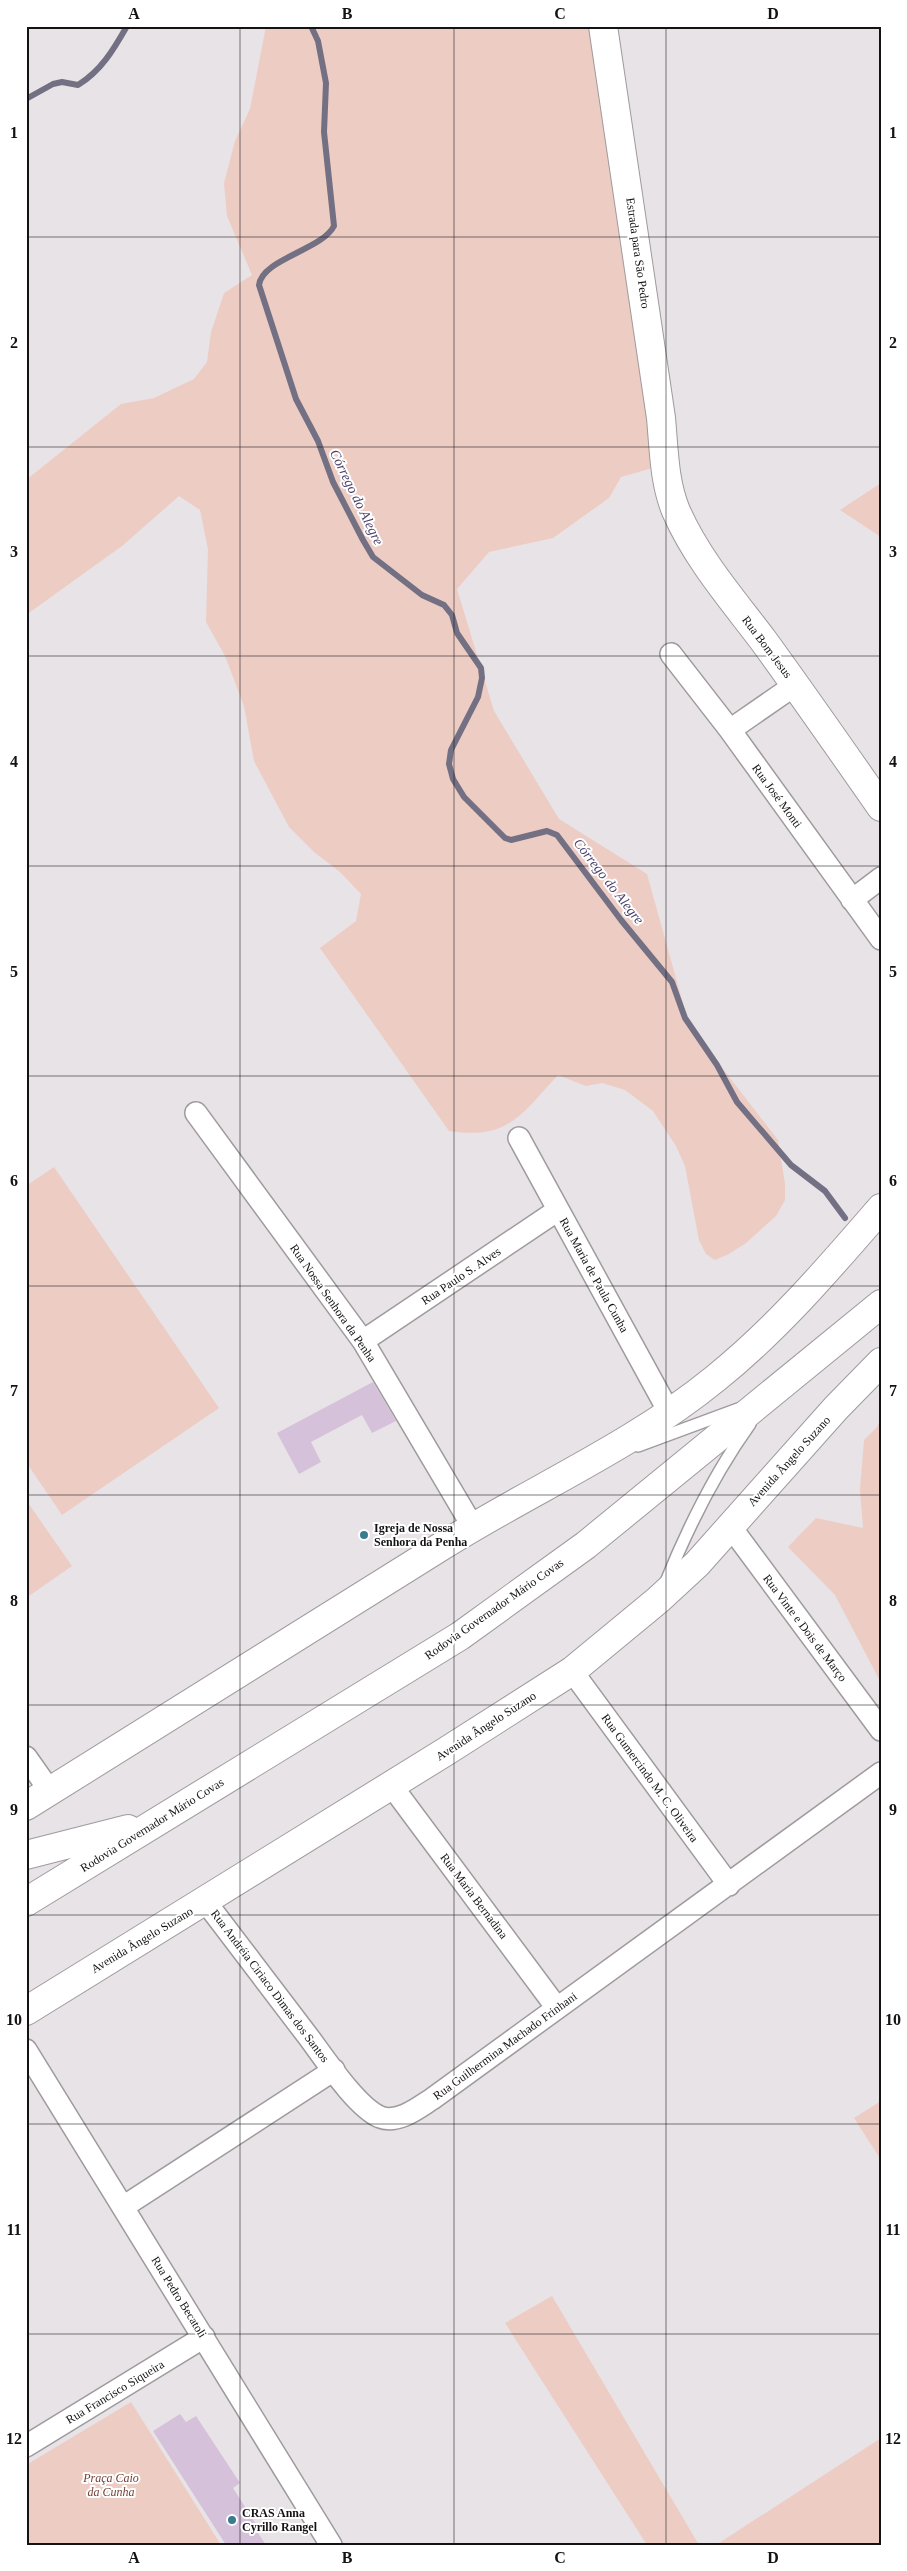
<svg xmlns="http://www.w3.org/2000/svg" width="907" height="2571" font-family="'Times New Roman',serif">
	<rect width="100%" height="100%" fill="#e8e3e6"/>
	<!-- green -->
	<path fill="#edccc4" d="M266,26H599L670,452L649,469L621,477L609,498L553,538L489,552L457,589L494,711L559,819L647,874L689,1025L778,1140L785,1184V1200L776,1216L746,1243L729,1254L715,1260L706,1254L699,1240L685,1166L676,1146L653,1111L625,1090L602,1083L586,1086L558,1075C521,1115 508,1140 449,1131L320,948L356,921L361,894L340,872L314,852L289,827L254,761L244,706L225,656L206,622L208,549L200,510L179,496L122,546L26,615V480L121,404L154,398L194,379L207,362L211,332L224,293L252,275L227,216L224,183L235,141L250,109Z
		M881,483V537L840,510Z
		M54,1167L219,1408L62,1515L26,1462V1186Z
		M881,1418V1683L835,1595L788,1547L816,1518L863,1528L860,1490L864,1440L877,1427Z
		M26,1500L72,1566L26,1598Z
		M881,2101V2160L854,2118Z
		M552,2296L699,2545H647L505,2323Z
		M131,2402L221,2545H26V2465Z
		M881,2438V2545H716Z"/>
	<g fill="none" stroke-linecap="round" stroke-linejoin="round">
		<!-- stream -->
		<path stroke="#737083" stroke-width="6" d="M311,26L318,41L326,83L324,132L334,226C322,250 262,259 259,285L296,399L318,441L333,482L363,540L373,557L422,595L444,605L452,615L457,633L481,668L482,678L478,697L451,750L449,764L453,779L464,797L505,838L511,840L547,831L557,835L621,920L672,982L685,1018L717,1065L737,1102L791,1165L825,1191L845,1218
			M26,99L53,84L62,82L78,85C101,71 114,49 127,26"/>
	</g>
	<!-- building -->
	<path fill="#d5c1da" d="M373,1382L396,1421L372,1433L362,1415L311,1442L321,1462L299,1474L277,1433Z
		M180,2414L186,2422L196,2416L240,2483L233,2488L259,2529L256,2530L266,2545H226L153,2431Z"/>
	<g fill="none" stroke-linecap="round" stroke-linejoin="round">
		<!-- lane casing -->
		<g stroke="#9f9a9d" stroke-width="14">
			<path id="lane" d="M638,1446L738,1409
				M665,1584C688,1527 714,1474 750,1424"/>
		</g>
		<!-- street casing -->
		<g stroke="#9f9a9d" stroke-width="24">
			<path id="street" d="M671,654L730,730L881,939
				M730,730L795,685
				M852,900L881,878
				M196,1113L363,1341L473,1527
				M519,1138L669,1412
				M363,1341L558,1210
				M730,1526L881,1730
				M572,1671L729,1885
				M26,1757L50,1791
				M391,1785L557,2008
				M205,1901C239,1946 273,1990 307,2035C323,2056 356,2107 380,2117C398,2124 418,2108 432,2099L881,1773
				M26,2050L331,2545
				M123,2207L334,2070
				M26,2446L204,2337"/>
		</g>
		<!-- secondary casing -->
		<g stroke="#9f9a9d" stroke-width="30">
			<path id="secondary" d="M603,26L661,418C664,450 664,482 676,511C697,559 732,599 763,640C803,695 842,751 881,807
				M26,1806C166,1720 304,1633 442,1546C533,1489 633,1446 716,1378C778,1328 829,1268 881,1208
				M26,2011L445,1752L572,1671L658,1600L697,1564L836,1408L881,1362"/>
		</g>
		<!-- highway casing -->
		<g stroke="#9f9a9d" stroke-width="30">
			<path id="highway" d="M26,1855L128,1829
				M26,1902L460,1636L586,1545L881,1304"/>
		</g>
		<!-- lane -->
		<use href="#lane" stroke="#fff" stroke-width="11"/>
		<!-- street -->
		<use href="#street" stroke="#fff" stroke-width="21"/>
		<!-- secondary -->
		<use href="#secondary" stroke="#fff" stroke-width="28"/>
		<!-- highway -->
		<use href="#highway" stroke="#fff" stroke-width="28"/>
	</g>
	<!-- grid -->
	<path fill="none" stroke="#141213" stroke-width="1" stroke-opacity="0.55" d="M240,26V2545M454,26V2545M666,26V2545M26,237H881M26,447H881M26,656H881M26,866H881M26,1076H881M26,1286H881M26,1495H881M26,1705H881M26,1915H881M26,2124H881M26,2334H881"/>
	<!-- markers -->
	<g fill="#3a7c8e" stroke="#fff" stroke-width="2">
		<circle cx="364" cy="1535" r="5"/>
		<circle cx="232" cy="2520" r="5"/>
	</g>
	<g text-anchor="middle" stroke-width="4" stroke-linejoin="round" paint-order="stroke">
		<!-- street labels -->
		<g font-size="12" fill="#141213" stroke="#fff">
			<text transform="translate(638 253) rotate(82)" y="4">Estrada para São Pedro</text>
			<text transform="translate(767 647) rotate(53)" y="4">Rua Bom Jesus</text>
			<text transform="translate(777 796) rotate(54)" y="4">Rua José Monti</text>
			<text transform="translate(594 1275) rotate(61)" y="4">Rua Maria de Paula Cunha</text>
			<text transform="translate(461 1276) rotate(-34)" y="4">Rua Paulo S. Alves</text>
			<text transform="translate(333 1303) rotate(55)" y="4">Rua Nossa Senhora da Penha</text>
			<text transform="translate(789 1461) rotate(-48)" y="4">Avenida Ângelo Suzano</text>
			<text transform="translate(494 1609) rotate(-35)" y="4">Rodovia Governador Mário Covas</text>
			<text transform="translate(805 1628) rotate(53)" y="4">Rua Vinte e Dois de Março</text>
			<text transform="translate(486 1726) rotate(-33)" y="4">Avenida Ângelo Suzano</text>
			<text transform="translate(650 1778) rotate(54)" y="4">Rua Gumercindo M. C. Oliveira</text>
			<text transform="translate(152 1825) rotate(-32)" y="4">Rodovia Governador Mário Covas</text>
			<text transform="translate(474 1896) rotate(53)" y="4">Rua Maria Bernadina</text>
			<text transform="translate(142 1940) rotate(-31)" y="4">Avenida Ângelo Suzano</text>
			<text transform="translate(270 1986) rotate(53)" y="4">Rua Andréia Ciriaco Dimas dos Santos</text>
			<text transform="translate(505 2046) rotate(-36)" y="4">Rua Guilhermina Machado Frinhani</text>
			<text transform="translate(179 2297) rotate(58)" y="4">Rua Pedro Becatoli</text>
			<text transform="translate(115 2392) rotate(-31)" y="4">Rua Francisco Siqueira</text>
		</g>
		<!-- poi labels -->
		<g font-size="12" font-weight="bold" fill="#141213" stroke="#fff" text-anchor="start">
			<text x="374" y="1532">Igreja de Nossa<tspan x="374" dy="14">Senhora da Penha</tspan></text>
			<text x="242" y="2517">CRAS Anna<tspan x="242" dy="14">Cyrillo Rangel</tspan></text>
		</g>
		<!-- park labels -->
		<g font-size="12" font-style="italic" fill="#703f34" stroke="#fff">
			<text x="111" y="2482">Praça Caio<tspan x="111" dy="14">da Cunha</tspan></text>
		</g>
		<!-- water labels -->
		<g font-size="14" font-style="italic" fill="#4b416c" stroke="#fff">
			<text transform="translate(357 497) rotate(64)" y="5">Córrego do Alegre</text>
			<text transform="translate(609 881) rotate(52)" y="5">Córrego do Alegre</text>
		</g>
	</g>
	<!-- border -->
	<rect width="907" height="2571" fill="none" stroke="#ffffff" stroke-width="55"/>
	<rect x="28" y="28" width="852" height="2516" fill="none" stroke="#141213" stroke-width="2"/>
	<g font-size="16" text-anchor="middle" font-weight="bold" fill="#141213">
		<text x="134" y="19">A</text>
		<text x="347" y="19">B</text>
		<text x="560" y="19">C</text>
		<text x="773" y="19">D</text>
		<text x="14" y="138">1</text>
		<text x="893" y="138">1</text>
		<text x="14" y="348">2</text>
		<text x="893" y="348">2</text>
		<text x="14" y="557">3</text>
		<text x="893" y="557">3</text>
		<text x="14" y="767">4</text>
		<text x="893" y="767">4</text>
		<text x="14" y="977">5</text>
		<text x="893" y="977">5</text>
		<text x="14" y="1186">6</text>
		<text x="893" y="1186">6</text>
		<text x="14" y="1396">7</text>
		<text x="893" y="1396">7</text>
		<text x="14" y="1606">8</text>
		<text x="893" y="1606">8</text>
		<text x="14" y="1815">9</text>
		<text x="893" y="1815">9</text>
		<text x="14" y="2025">10</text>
		<text x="893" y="2025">10</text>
		<text x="14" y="2235">11</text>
		<text x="893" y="2235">11</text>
		<text x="14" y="2444">12</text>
		<text x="893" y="2444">12</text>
		<text x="134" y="2563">A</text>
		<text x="347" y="2563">B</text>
		<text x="560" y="2563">C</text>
		<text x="773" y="2563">D</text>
	</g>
</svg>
